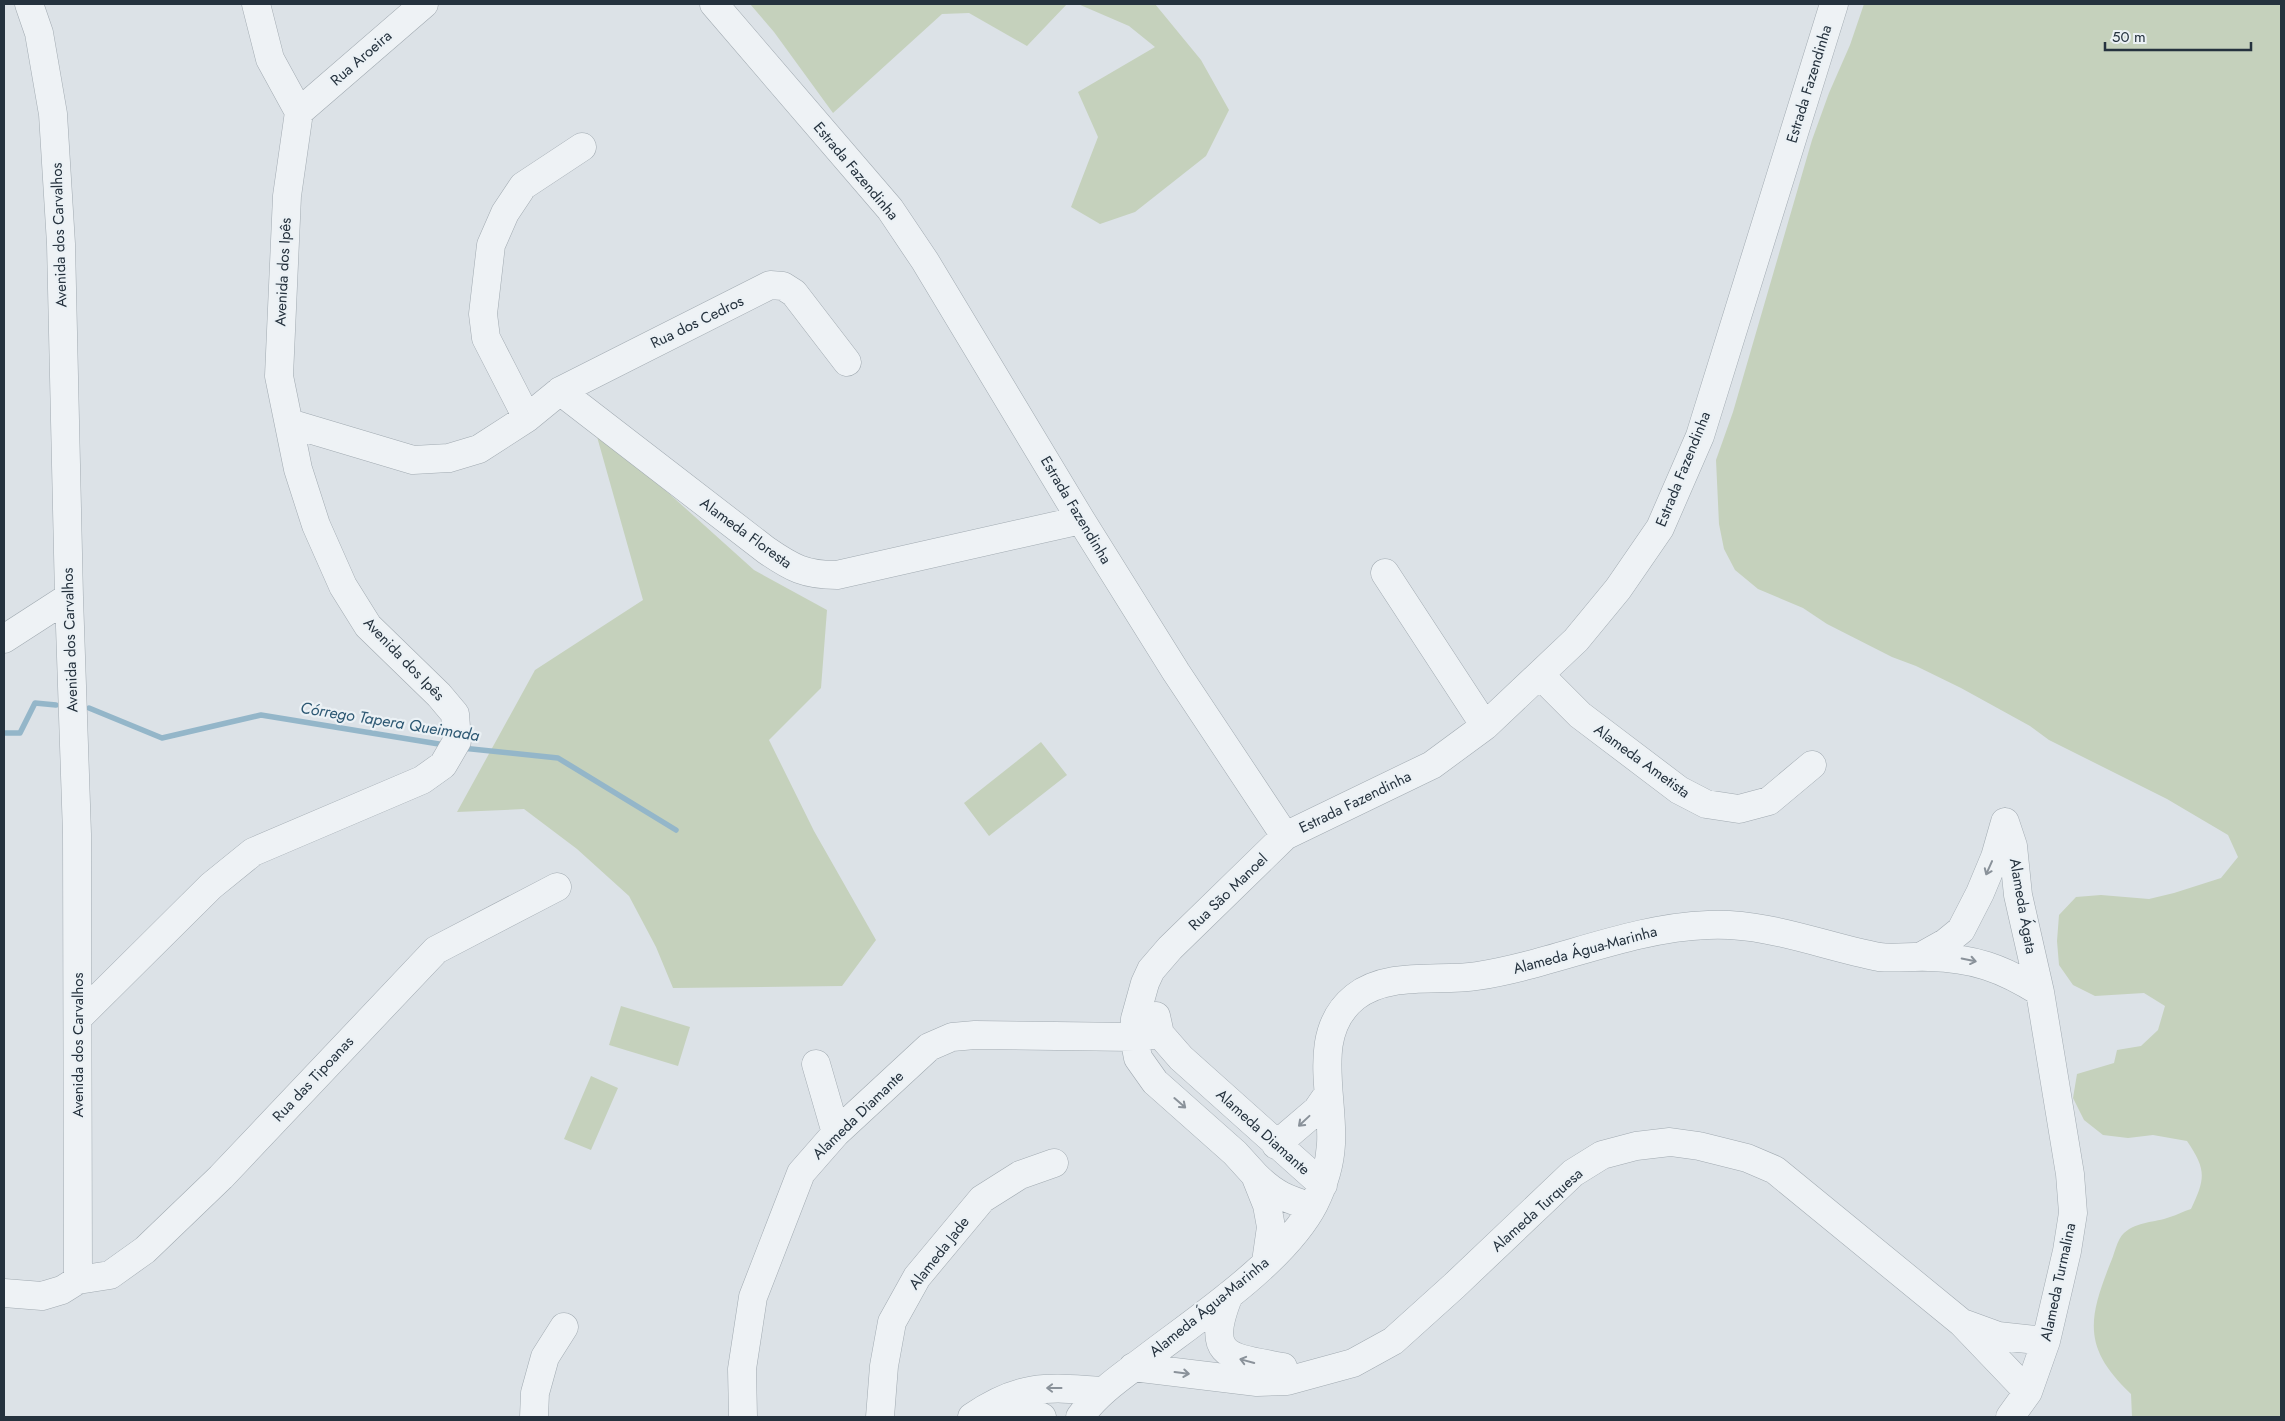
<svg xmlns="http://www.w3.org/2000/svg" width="2285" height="1421" font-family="Jost,sans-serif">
	<rect width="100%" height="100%" fill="#dce2e7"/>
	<!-- green -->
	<path fill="#c5d1bc" d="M750,4H1067L1027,46L969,13L942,14L833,113L774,32Z
		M1078,4H1155L1201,60L1229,110L1206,156L1135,212L1100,224L1071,207L1098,137L1078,92L1155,47L1129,26Z
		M1864,4H2281V1417H2132L2131,1394C2084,1349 2087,1322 2110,1264C2114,1256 2117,1239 2124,1233C2138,1221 2154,1223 2170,1217C2177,1215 2184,1211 2191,1209C2206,1178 2206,1169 2187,1141L2153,1135L2128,1138L2103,1135L2084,1120L2073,1098L2077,1074L2114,1063L2117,1050L2141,1046L2158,1030L2165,1006L2144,993L2095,996L2073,985L2059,965L2057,941L2059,915L2076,897L2101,895L2149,899L2174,893L2221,878L2238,857L2228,835L2167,799L2049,740L2030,726L1961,688L1916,666L1892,657L1827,624L1803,608L1758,589L1735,570L1724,549L1719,524L1716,460L1733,412L1812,140L1829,93L1850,45Z
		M594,426L754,570L827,610L821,688L769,740L814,831L876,940L842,986L673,988L656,947L629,896L577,849L524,809L457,812L535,670L643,600Z
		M1041,742L1067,775L989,836L964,803Z
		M621,1006L690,1027L678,1066L609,1045Z
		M591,1076L618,1088L591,1150L564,1139Z"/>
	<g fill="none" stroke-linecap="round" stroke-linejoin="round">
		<!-- stream -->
		<path stroke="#94b6c9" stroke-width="5.5" d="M89,708L162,738L261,715L445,745
			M4,733H20L35,703L56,705
			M462,748L558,758L676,830"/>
		<!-- minor casing -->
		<g stroke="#a1aab1" stroke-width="29">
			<path id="minor" d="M29,4L39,33L53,114L61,244L69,597L77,834L78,1280
				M256,4L270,59L299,112
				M714,4L890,209L925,261L1081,520L1176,672L1285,836
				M299,112L424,4
				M560,391L766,550C792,568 805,575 837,575L1081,520
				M527,418L486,338L483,314L491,245L505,213L523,186L582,147
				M289,423L413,460L449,458L479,449L527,418L560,391L770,285L783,286L794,293L847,362
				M1385,573L1485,726
				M4,639L69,597
				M1540,675L1580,715L1679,790L1706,804L1739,809L1769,801L1812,765
				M2005,822L2013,846L2018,895L2040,992L2070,1174L2073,1213L2067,1251L2046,1341L2028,1392L2010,1417
				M1920,957L1945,943L1961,930L1980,893L1995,857L2005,822
				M1156,1016L1160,1034L1181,1058L1323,1185
				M78,1018L211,886L253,852L422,780L443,765L457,741L455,714L439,695L368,626L343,586L316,525L298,469L279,376L287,196L299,112
				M816,1064L836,1133
				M1276,1145L1317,1110L1328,1094
				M1256,1176C1275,1195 1287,1199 1312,1207
				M1266,1262L1271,1227L1267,1205L1255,1175L1235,1153L1155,1082L1138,1058L1134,1037L1135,1019L1145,983L1151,970L1170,948L1285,836L1432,765L1485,726L1576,640L1618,589L1660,528L1700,436L1834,4
				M4,1293L42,1296L62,1290L78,1280L110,1275L145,1250L221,1177L436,950L557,887
				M1229,1295C1204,1358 1229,1357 1283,1367
				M1965,1324L1998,1336L2046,1341
				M1133,1367L1257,1382L1287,1381L1353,1363L1393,1341L1454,1286L1573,1173L1602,1155L1636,1146L1670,1142L1699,1146L1747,1158L1775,1170L1962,1323L2028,1392
				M989,1408C1008,1408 1025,1408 1042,1417
				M534,1417L535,1393L545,1357L564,1327
				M743,1417L742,1369L753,1297L801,1173L836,1133L929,1047L952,1037L975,1035L1134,1037L1160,1034
				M880,1417L884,1366L892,1322L917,1277L982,1199L1020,1175L1054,1163
				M972,1417C1020,1384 1047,1387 1103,1391
				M1080,1417C1097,1393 1121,1377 1145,1359C1197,1319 1284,1262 1314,1204C1323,1186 1330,1164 1331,1144C1334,1095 1310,1033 1355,997C1388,971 1438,982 1477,976C1555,964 1628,928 1708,925C1767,922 1822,946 1879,957C1895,959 1913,956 1929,957C1973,958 2002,968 2040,992"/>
		</g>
		<!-- minor -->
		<use href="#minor" stroke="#eef2f5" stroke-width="28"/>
	</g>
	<!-- one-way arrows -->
	<defs><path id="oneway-shaft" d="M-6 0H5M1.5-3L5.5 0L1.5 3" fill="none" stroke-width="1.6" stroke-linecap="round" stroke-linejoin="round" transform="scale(1.25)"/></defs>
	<g stroke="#8a929a">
		<use href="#oneway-shaft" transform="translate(1989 868) rotate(114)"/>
		<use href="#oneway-shaft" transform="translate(1969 960) rotate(12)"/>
		<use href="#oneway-shaft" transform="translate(1180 1103) rotate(41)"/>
		<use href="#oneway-shaft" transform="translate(1304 1121) rotate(137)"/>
		<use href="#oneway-shaft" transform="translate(1247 1361) rotate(-165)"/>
		<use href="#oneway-shaft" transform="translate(1182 1373) rotate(7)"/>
		<use href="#oneway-shaft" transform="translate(1054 1388) rotate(-180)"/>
	</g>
	<g text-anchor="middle" stroke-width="4.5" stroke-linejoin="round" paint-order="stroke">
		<!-- street labels -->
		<g font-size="15" fill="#25323e" stroke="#ebf1f5">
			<text transform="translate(361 58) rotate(-41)" y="5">Rua Aroeira</text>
			<text transform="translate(1809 84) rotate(-73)" y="5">Estrada Fazendinha</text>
			<text transform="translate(856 171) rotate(50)" y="5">Estrada Fazendinha</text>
			<text transform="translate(59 235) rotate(-92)" y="5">Avenida dos Carvalhos</text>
			<text transform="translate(283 272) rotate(-87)" y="5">Avenida dos Ipês</text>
			<text transform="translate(697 322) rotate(-26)" y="5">Rua dos Cedros</text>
			<text transform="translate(1683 469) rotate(-68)" y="5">Estrada Fazendinha</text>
			<text transform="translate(1076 510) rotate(59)" y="5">Estrada Fazendinha</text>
			<text transform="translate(746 533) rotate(36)" y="5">Alameda Floresta</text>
			<text transform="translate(70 640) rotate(-92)" y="5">Avenida dos Carvalhos</text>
			<text transform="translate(404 659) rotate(46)" y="5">Avenida dos Ipês</text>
			<text transform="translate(1642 761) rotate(36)" y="5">Alameda Ametista</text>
			<text transform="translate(1355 802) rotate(-26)" y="5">Estrada Fazendinha</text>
			<text transform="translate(1228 892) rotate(-44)" y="5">Rua São Manoel</text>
			<text transform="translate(2023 906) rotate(80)" y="5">Alameda Ágata</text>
			<text transform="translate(1585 950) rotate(-15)" y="5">Alameda Água-Marinha</text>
			<text transform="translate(78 1045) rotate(-90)" y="5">Avenida dos Carvalhos</text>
			<text transform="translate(313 1079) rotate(-47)" y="5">Rua das Tipoanas</text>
			<text transform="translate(858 1115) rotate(-44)" y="5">Alameda Diamante</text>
			<text transform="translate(1263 1132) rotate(42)" y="5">Alameda Diamante</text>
			<text transform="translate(1537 1210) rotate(-42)" y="5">Alameda Turquesa</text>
			<text transform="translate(939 1253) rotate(-52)" y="5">Alameda Jade</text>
			<text transform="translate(2058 1282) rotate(-78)" y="5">Alameda Turmalina</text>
			<text transform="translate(1209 1307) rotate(-39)" y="5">Alameda Água-Marinha</text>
		</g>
		<!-- water labels -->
		<g font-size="16" font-style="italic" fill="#2d5873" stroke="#ebf1f5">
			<text transform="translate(390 721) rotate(9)" y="6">Córrego Tapera Queimada</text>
		</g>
	</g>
	<!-- border -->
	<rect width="2285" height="1421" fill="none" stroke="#25323e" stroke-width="10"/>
	<!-- scale -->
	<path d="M2105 42v8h146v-8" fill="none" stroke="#25323e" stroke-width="2.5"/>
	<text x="2112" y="42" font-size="15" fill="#25323e" stroke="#ebf1f5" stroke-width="4" paint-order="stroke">50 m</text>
</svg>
